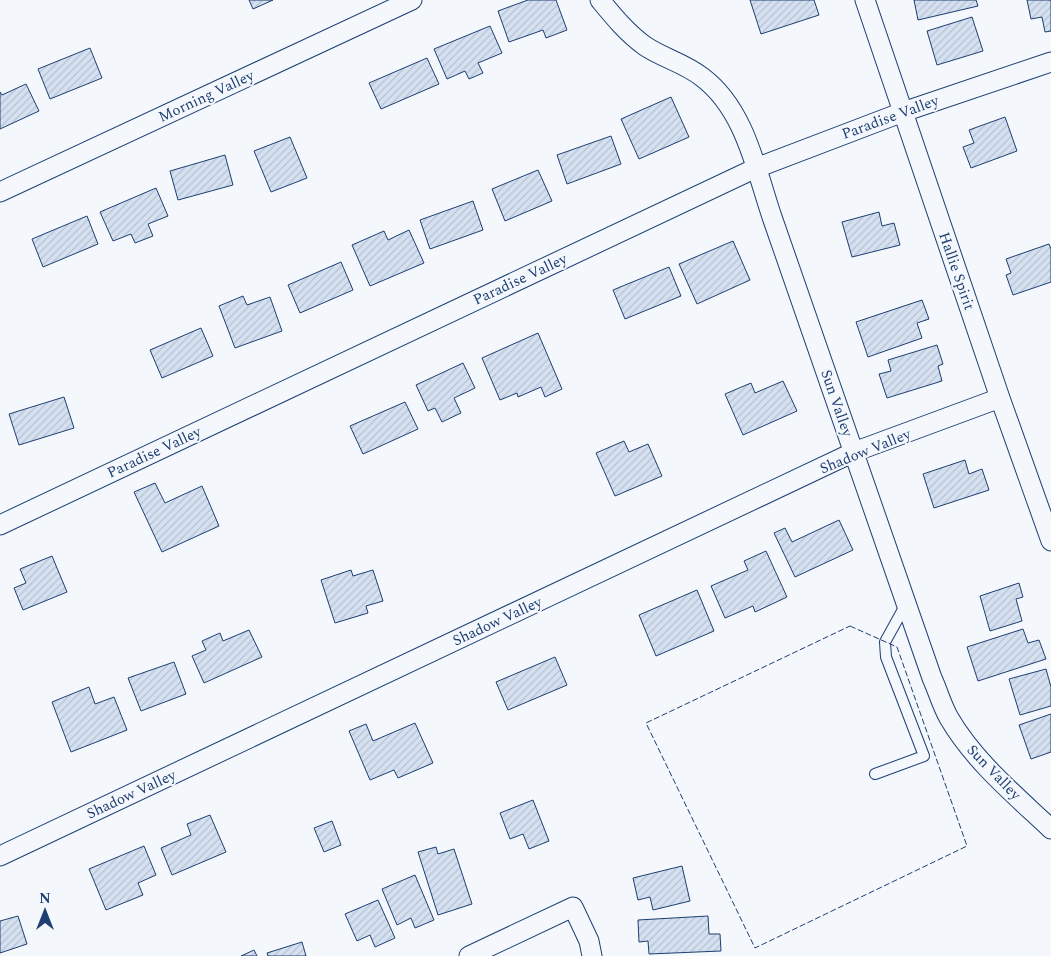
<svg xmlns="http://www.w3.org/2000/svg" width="1051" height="956" font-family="Spectral,serif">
	<defs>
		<pattern id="building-hatch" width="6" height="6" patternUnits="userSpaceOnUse" patternTransform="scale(1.25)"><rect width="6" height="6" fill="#d5e0f0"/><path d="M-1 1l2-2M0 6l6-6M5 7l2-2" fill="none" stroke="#b6c1d1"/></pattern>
	</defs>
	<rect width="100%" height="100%" fill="#f4f7fb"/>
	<!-- building -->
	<path fill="url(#building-hatch)" stroke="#1d3f73" d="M249,0H273L253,9Z
		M528,0H556L567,30L546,38L543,30L509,42L498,11Z
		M750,0H814L819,15L761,34Z
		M914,0H976L978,6L918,20Z
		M1027,0H1051V31L1045,32L1042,17L1031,19Z
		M972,17L983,51L937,65L927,31Z
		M490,26L502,53L478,63L483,73L469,79L465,71L447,79L434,49Z
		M90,48L102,78L50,99L38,69Z
		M427,58L439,84L381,109L369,83Z
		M26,84L39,111L0,129V92L2,95Z
		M671,97L689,137L639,159L621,119Z
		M1005,117L1017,151L971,168L963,147L974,143L969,130Z
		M611,136L621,164L567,184L557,155Z
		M290,137L307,178L271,192L254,151Z
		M225,155L233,185L178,200L170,171Z
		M538,170L552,201L505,221L492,189Z
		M156,188L168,216L148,224L153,236L135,243L131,234L113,241L100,212Z
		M473,201L483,230L430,249L420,220Z
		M879,212L882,226L894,223L900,245L852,257L842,222Z
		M87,216L98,244L43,267L32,239Z
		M409,230L424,263L370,286L352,245L384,231L388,240Z
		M733,241L750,280L697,304L679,264Z
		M1049,244L1051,249V282L1013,295L1006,275L1011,273L1006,259Z
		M341,262L353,290L300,313L288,285Z
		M669,267L681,296L625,319L613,290Z
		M243,296L247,305L270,297L282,331L235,348L219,306Z
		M922,300L929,319L917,323L922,338L868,357L856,322Z
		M201,328L213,356L162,378L150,350Z
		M538,333L562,389L545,397L541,387L518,397L517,393L500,400L482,358Z
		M937,345L943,364L938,366L942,381L887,398L879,374L891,371L888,360Z
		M463,363L475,388L454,398L461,413L442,422L435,408L428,411L416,385Z
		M783,381L797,411L743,435L725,394L751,383L755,393Z
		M64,397L74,428L19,445L9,414Z
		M405,402L418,429L363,454L350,426Z
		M624,441L629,452L648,444L662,476L615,496L596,453Z
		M965,460L969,474L982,469L989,490L934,508L923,474Z
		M155,483L165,503L202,486L219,526L162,552L134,492Z
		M839,520L853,550L795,577L774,533L785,528L792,542Z
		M766,551L787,597L755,612L753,606L725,618L711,586L748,570L744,561Z
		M52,556L67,592L23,610L14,588L26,583L20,569Z
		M351,570L353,576L373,570L383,601L366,606L368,613L335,623L321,580Z
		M1019,583L1023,597L1016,599L1022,621L990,631L980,596Z
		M697,590L714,631L656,656L639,615Z
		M1023,629L1028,643L1039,640L1046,659L978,681L967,647Z
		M249,630L262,657L204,683L192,656L206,650L202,641L220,633L223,641Z
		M555,657L567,685L508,710L496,682Z
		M174,662L186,694L141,711L128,678Z
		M1046,669L1051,687V706L1020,715L1009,679Z
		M89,687L95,704L114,697L127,730L71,752L52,702Z
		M1051,714V752L1031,759L1019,725Z
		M415,723L433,763L398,778L394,770L370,780L349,731L366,724L373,741Z
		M533,800L549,841L529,849L523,834L510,839L500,813Z
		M210,815L226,852L172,875L161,848L191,835L187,824Z
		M332,821L341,845L324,852L314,828Z
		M144,846L156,875L138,883L143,895L106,910L89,869Z
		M436,847L438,854L454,849L472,904L438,915L418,852Z
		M682,866L690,901L653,910L650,897L638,900L633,878Z
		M415,875L434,920L415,928L411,918L397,925L382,889Z
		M378,900L395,938L375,947L370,935L357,941L345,914Z
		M18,916L27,944L0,953V921Z
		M708,916L709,934H720L721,951L649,954L648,941L639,942L638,920Z
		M302,942L306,956H268L267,953Z
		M254,950L257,956H241Z"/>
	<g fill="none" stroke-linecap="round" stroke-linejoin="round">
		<!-- service casing -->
		<g stroke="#1d3f73" stroke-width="12">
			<path id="service" d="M875,774L924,756L886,657L885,642L906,604"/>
		</g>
		<!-- minor casing -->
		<g stroke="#1d3f73" stroke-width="21">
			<path id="minor" d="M600,0C614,17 627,33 645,46C663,58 684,63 702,77C745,109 756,170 772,217L932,678C938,691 942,706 949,718C974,761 1015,795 1051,829
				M865,0L1000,398L1051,541
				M0,192L412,0
				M0,525L756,168L903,112L1051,62
				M0,856L854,452L1000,398
				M469,956L573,907L589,941L592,956"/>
		</g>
		<!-- service -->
		<use href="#service" stroke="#f4f7fb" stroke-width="10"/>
		<!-- minor -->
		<use href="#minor" stroke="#f4f7fb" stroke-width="19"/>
		<!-- fence -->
		<path stroke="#1d3f73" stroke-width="1" stroke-dasharray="6 2.5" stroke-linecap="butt" d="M850,626L897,647L967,846L755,948L646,723Z"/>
	</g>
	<g text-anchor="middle" stroke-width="4" stroke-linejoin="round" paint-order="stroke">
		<!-- street labels -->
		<g font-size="15" fill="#1d3f73" stroke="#f4f7fb">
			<text transform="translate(206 96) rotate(-25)" y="5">Morning Valley</text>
			<text transform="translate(890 117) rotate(-20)" y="5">Paradise Valley</text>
			<text transform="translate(957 271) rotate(71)" y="5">Hallie Spirit</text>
			<text transform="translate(520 279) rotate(-25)" y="5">Paradise Valley</text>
			<text transform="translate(837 403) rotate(71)" y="5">Sun Valley</text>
			<text transform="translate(865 451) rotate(-22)" y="5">Shadow Valley</text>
			<text transform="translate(154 452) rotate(-25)" y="5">Paradise Valley</text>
			<text transform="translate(497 621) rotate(-25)" y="5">Shadow Valley</text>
			<text transform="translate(994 772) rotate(46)" y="5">Sun Valley</text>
			<text transform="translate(131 794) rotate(-25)" y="5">Shadow Valley</text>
		</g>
	</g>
	<!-- north arrow -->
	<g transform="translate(45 911)" stroke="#f4f7fb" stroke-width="4" paint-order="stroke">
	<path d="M0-4L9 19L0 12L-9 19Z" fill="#1d3f73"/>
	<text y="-8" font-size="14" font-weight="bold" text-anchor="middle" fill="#1d3f73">N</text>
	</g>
</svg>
